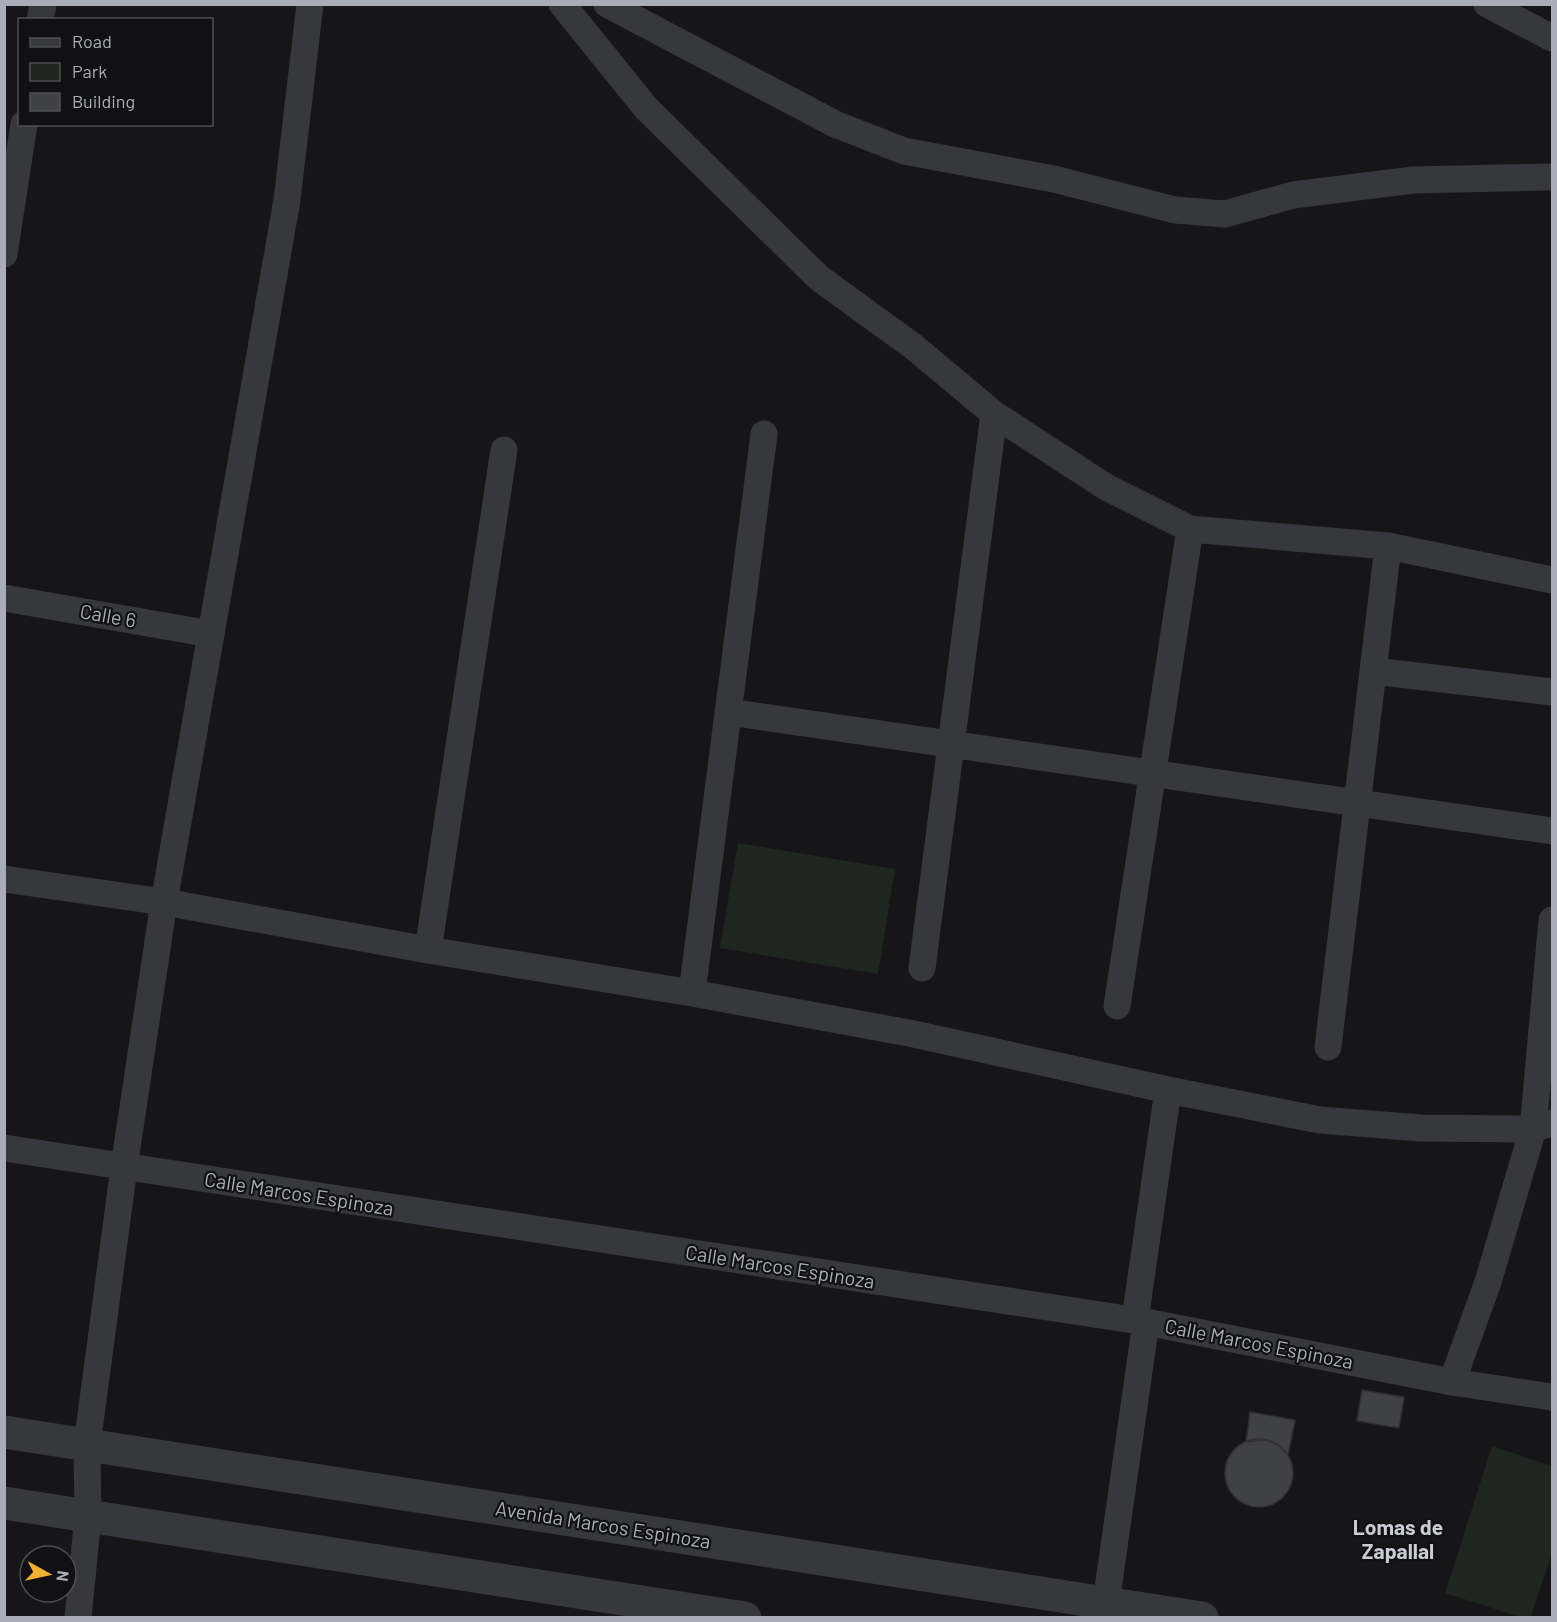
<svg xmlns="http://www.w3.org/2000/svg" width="1557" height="1622" font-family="Barlow,sans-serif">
	<rect width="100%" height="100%" fill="#161618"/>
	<!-- green -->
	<path fill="#1e261f" d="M738,843L895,869L878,974L720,948Z
		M1492,1446L1552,1466V1553L1531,1617H1520L1445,1593Z"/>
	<!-- building -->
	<path fill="#404145" stroke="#303034" stroke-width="1.5" d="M1362,1390L1404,1397L1399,1428L1357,1421Z
		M1250,1412L1295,1420L1288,1455L1278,1445L1266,1440L1246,1442Z
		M1225 1473a34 34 0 1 1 68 0a34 34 0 1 1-68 0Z"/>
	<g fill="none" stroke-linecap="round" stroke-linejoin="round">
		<!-- minor -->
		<path stroke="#37383d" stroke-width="27" d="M562,4L646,108L819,278L914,347L994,414L1106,487L1190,529L1388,546L1552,580
			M607,4L835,124L904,151L1054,179L1175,210L1225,214L1293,195L1413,180L1552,177
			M1487,4L1552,38
			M40,20L43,4
			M4,254L24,124
			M4,598L211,634
			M1374,671L1552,692
			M728,712L1552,831
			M4,879L164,902L428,950L692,993L914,1034L1168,1090L1320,1120L1421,1128L1533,1129L1552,1123
			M428,950L504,450
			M922,968L994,414
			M692,993L764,434
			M1117,1006L1190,529
			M1328,1047L1388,546
			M4,1148L1146,1322L1452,1382L1552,1397
			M1135,1320L1168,1090
			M1452,1382L1488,1282L1533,1129L1552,920
			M1106,1603L1146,1322
			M78,1618L88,1516L87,1445L124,1167L164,902L287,200L310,4"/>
		<!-- tertiary -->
		<path stroke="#37383d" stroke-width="33" d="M4,1432L1202,1618
			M4,1503L745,1618"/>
	</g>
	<g text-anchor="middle" stroke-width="4.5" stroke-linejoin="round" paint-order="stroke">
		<!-- street labels -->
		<g font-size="20" fill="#a8adb8" stroke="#111113">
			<text transform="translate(108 616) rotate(10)" y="7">Calle 6</text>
			<text transform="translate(299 1194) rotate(9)" y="7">Calle Marcos Espinoza</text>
			<text transform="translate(780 1267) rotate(9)" y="7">Calle Marcos Espinoza</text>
			<text transform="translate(1259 1344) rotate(11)" y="7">Calle Marcos Espinoza</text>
			<text transform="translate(603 1525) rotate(9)" y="7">Avenida Marcos Espinoza</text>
		</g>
		<!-- neighbourhood labels -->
		<g font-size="21" font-weight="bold" fill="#c9ccd4" stroke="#111113">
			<text x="1398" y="1535">Lomas de<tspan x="1398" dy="24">Zapallal</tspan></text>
		</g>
	</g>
	<!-- border -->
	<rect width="1557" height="1622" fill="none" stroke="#a8adb8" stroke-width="12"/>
	<!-- legend -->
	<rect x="18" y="18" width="195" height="108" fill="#111113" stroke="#4d4f55" stroke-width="1.5"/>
	<rect x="30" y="38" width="30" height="9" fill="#37383d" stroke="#4d4f55" stroke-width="1.5"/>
	<text x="72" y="48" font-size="18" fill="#a8adb8">Road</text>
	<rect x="30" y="63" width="30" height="18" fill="#1e261f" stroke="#4d4f55" stroke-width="1.5"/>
	<text x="72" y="78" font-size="18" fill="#a8adb8">Park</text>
	<rect x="30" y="93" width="30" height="18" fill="#404145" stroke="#4d4f55" stroke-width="1.5"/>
	<text x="72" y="108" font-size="18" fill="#a8adb8">Building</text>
	<!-- north arrow -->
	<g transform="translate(48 1574) rotate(98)"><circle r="28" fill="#111113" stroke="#4d4f55" stroke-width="1.5"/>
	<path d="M0-4.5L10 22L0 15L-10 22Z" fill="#f2b134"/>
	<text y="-9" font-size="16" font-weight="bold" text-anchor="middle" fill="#a8adb8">N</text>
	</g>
</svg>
